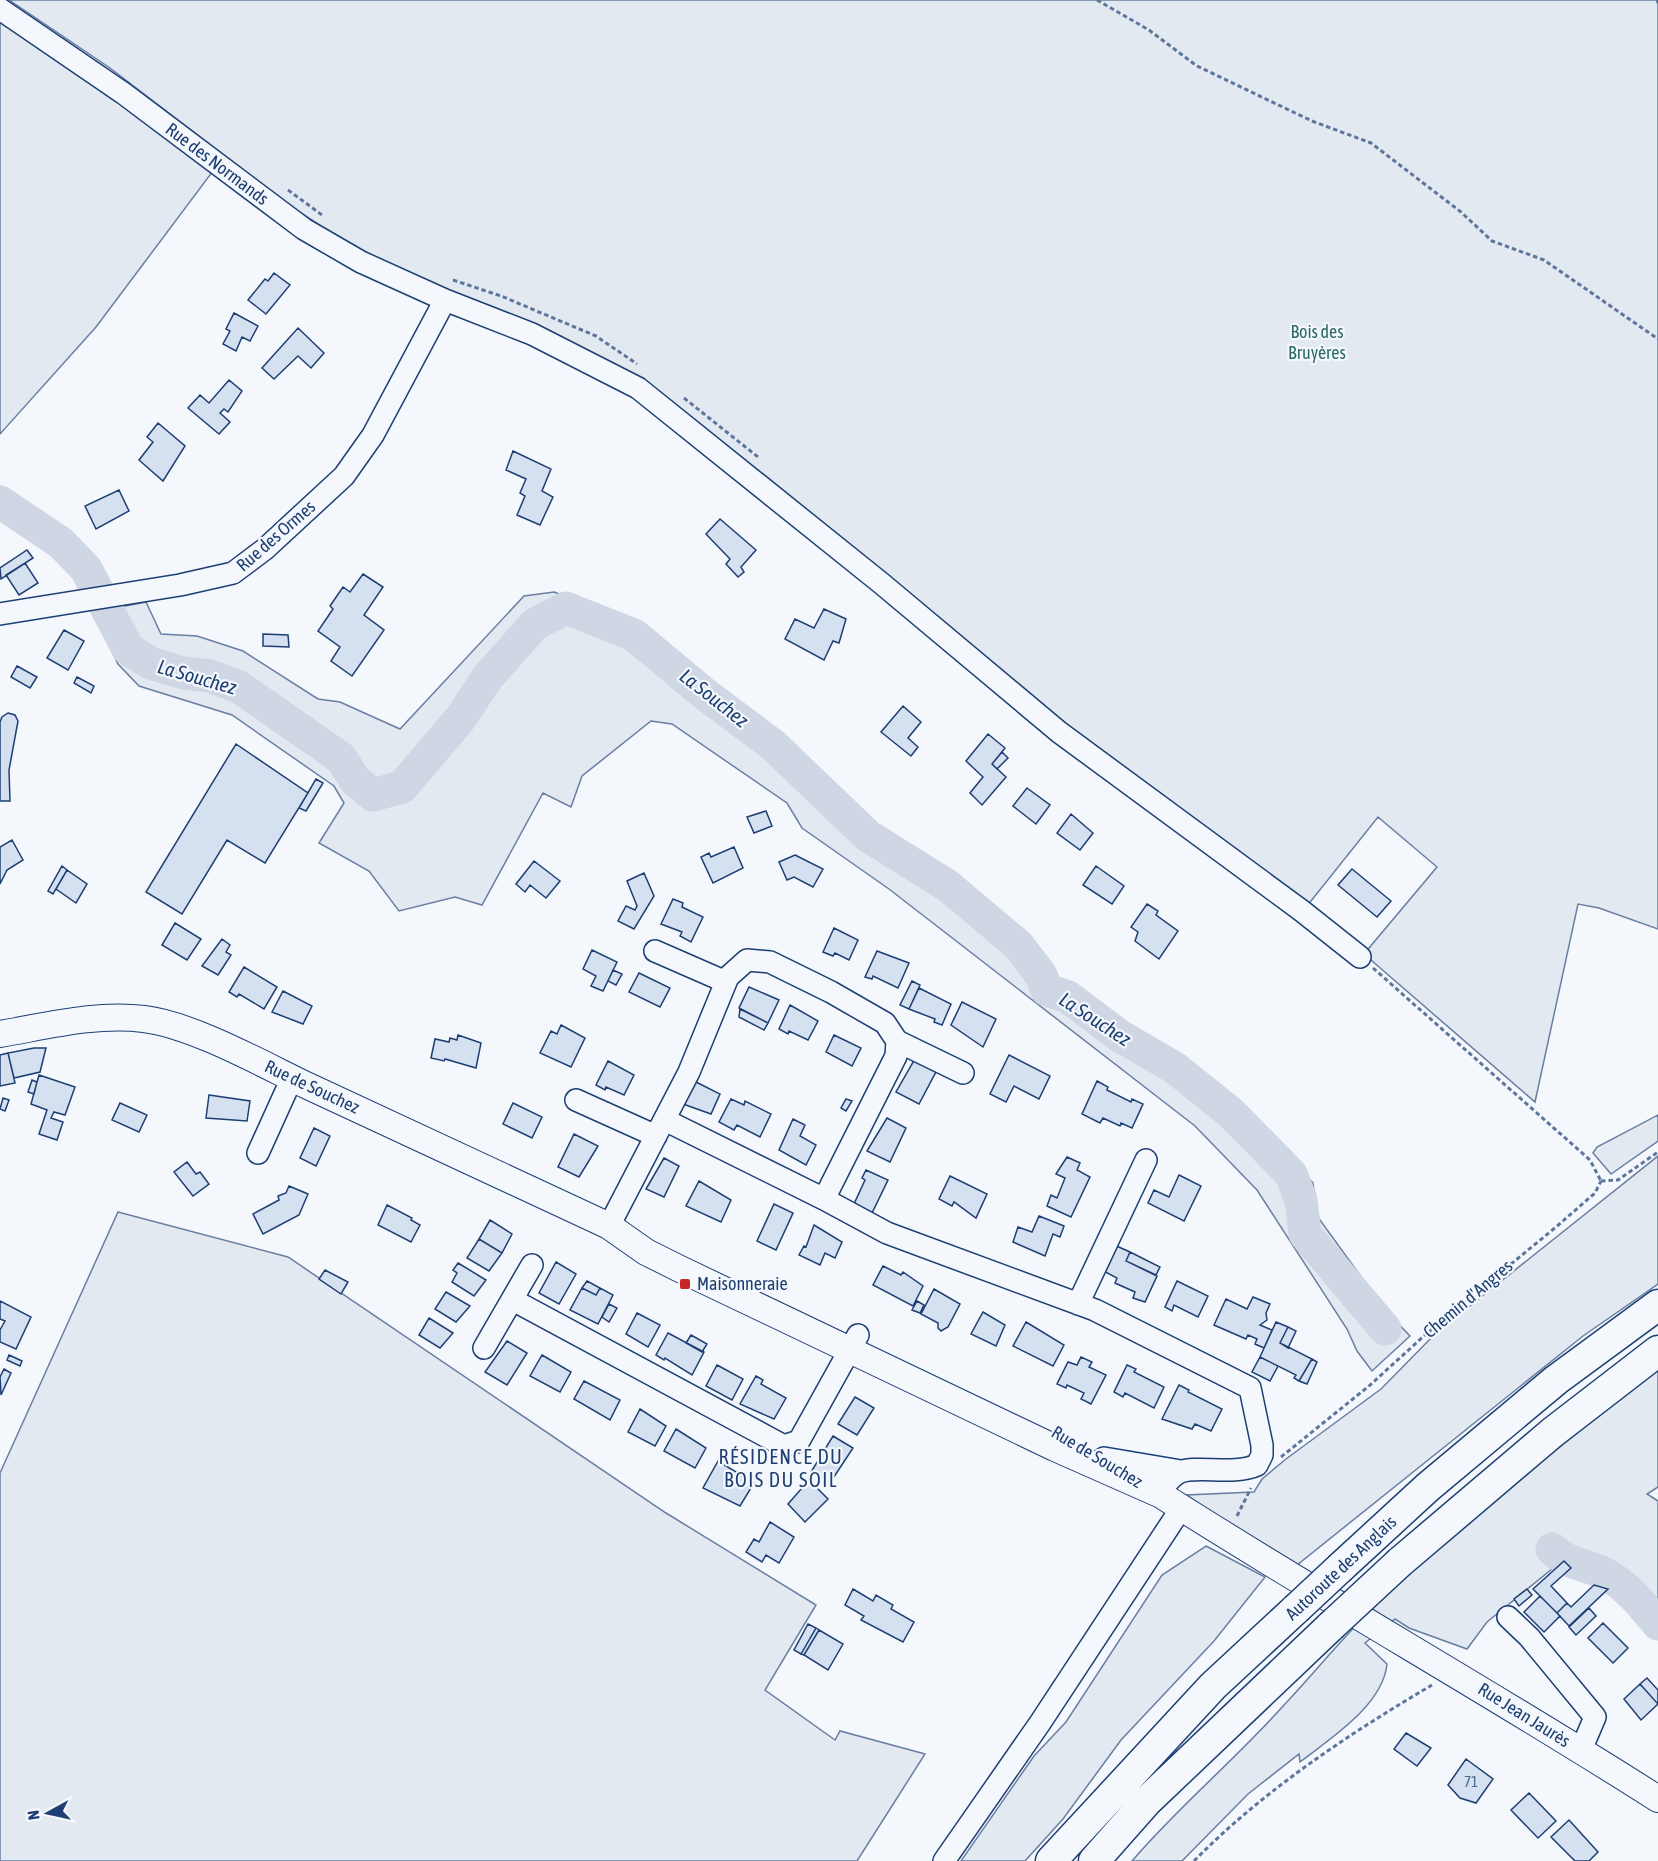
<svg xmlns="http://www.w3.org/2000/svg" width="1658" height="1861" font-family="'Asap Condensed',sans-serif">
	<rect width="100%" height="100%" fill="#f4f7fb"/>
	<!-- green -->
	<path fill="#e3e9f0" stroke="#687fa3" stroke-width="1.5" d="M9,0H1658V929L1599,908L1578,904L1535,1102L1364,954L1437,867L1378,817L1307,906L1113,763L650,390L369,258L292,207L110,68Z
		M0,18L57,56L213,171L96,327L0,434Z
		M554,592L650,630L682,658L769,723L825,776L842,802L853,813L900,838L924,862L971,896L1054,979L1127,1029L1202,1074L1244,1106L1313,1183L1317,1216L1386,1311L1410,1336L1372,1371L1357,1351L1347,1329L1257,1190L1195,1126L889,889L802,828L787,803L672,724L651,721L582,776L571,807L543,793L482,905L455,897L399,911L369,871L319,843L344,803L334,786L232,715L139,686L118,664L94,612L146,602L161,634L197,636L243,651L318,699L340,702L400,729L524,596Z
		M1658,1115V1141L1611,1174L1593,1153L1597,1147Z
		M1658,1156V1284L1583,1336L1292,1569L1187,1495L1254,1492L1262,1479L1286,1459L1381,1389L1436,1333Z
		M118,1212L288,1257L666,1513L816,1605L765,1690L835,1740L840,1731L925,1754L857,1861H0V1473Z
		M1658,1369V1487L1647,1494L1658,1501V1624C1628,1586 1610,1573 1563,1560L1487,1622L1467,1649L1409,1628L1395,1619L1365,1643L1387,1664C1383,1705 1331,1738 1300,1762L1299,1754L1248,1794L1182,1861H1132C1179,1806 1236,1759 1284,1705C1315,1672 1343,1637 1376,1605C1463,1520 1563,1445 1658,1369Z
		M1206,1546L1265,1577L1214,1641L1121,1740L1063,1819L1025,1861H961L1034,1756L1066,1722L1162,1575Z"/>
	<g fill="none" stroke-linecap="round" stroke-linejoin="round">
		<!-- river -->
		<path stroke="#cfd7e4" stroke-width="33" d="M0,502L61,543L86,569L128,649L150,663L183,673L210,676L239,687L341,758L355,780L373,795L402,787L460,719L487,678L535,624L566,608L634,635L706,695L773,745L868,836L948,886L1018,945L1041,975L1047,990L1068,997L1120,1036L1175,1068L1231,1113L1291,1174L1301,1200L1305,1234L1385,1329
			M1552,1549C1568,1565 1588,1564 1607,1575C1627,1586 1643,1606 1658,1624"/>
	</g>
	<!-- building -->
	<path fill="#d5e0f0" stroke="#1d3f73" stroke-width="1.5" d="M274,273L290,285L266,314L248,300L265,279L268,281Z
		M234,313L258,326L250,341L242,337L236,351L223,344L230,331L226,329Z
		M298,328L324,353L311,368L298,356L274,379L262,368Z
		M229,380L242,391L228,412L224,409L220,413L230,422L219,434L188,408L200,395L209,403Z
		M158,423L185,446L163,481L139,460L153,442L147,437Z
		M513,451L551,469L542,491L553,497L540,525L517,515L525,496L520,493L526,479L506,470Z
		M119,490L129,511L96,529L85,506Z
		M720,519L756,550L741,567L744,572L738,577L726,564L730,559L706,534Z
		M27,550L33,558L1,579L0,568Z
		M25,563L38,583L19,595L6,575Z
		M363,574L383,587L364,615L384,630L352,676L331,661L340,647L318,631L333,609L330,606L343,587L350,592Z
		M824,609L846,619L839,643L833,641L824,660L785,639L795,619L814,628Z
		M64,630L84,641L68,670L47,658Z
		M263,634L288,635L289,647L263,646Z
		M17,666L37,677L30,688L11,677Z
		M77,677L94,686L91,693L74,683Z
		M903,706L921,722L908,738L918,747L911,756L881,732Z
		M8,713L15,715L18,721L9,770L10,801H0V722L2,717Z
		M988,734L1005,748L992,764L1006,777L982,805L970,793L983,777L966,761Z
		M236,744L308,793L265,863L227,840L182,914L146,892Z
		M1002,752L1008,758L997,769L992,764Z
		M316,779L323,783L306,811L299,808Z
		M1027,788L1050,805L1036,824L1013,806Z
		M766,811L772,826L754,833L747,817Z
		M1071,814L1093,833L1080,850L1057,833Z
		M12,840L23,860L7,870L0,884V847Z
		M734,847L743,868L713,883L701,857L709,853L711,857Z
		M795,855L823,869L813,887L794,877L787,880L779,862Z
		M534,861L560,881L546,898L530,885L525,892L516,884Z
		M62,866L67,870L53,894L48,891Z
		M1096,866L1124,886L1112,904L1083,885Z
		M1352,869L1391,901L1377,917L1338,885Z
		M67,870L87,884L76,903L56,889Z
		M644,873L654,896L634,929L618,921L626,906L635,910L637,906L627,881Z
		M673,899L683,903L682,907L703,917L691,942L680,936L682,932L661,924Z
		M1147,904L1158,911L1156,915L1178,931L1159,959L1135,941L1138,932L1131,927Z
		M175,923L201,939L187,960L162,945Z
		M834,928L858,940L849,960L835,953L833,956L823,952Z
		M222,939L230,945L226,952L231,955L218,975L202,966Z
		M592,950L617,962L603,991L591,986L596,976L583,969Z
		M877,951L909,963L898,988L873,976L872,979L865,977Z
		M244,967L277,987L264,1009L239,994L237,997L229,992Z
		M613,970L622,974L616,985L608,981Z
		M639,973L670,988L660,1007L629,992Z
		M912,981L920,985L909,1009L900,1005Z
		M749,987L779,1000L768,1023L739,1008Z
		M919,988L951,1004L942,1025L934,1022L935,1019L909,1009Z
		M283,991L312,1006L303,1024L272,1012Z
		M962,1002L996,1019L983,1047L951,1025Z
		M790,1005L818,1021L808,1040L789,1031L788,1034L779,1029Z
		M740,1009L768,1023L764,1030L739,1017Z
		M561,1025L585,1038L571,1067L540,1053L551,1031L557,1034Z
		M458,1035L481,1043L476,1068L445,1059L444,1061L431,1058L435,1039L449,1042L450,1038L457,1040Z
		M834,1035L861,1048L852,1066L826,1052Z
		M34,1048H46L40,1072L14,1078L8,1053Z
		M8,1053L15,1083L0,1086V1055Z
		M1009,1055L1050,1076L1039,1099L1014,1086L1006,1102L990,1094Z
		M916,1057L938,1068L919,1104L896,1092Z
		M608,1061L634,1075L624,1095L606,1087L605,1090L596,1085Z
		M39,1075L75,1087L65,1115L54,1112L51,1118L63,1122L57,1140L39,1134L47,1110L31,1104Z
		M32,1080L37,1082L34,1094L28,1092Z
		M694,1081L720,1094L711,1114L683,1104Z
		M1097,1081L1108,1087L1107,1090L1131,1102L1132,1099L1143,1104L1132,1128L1121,1123L1120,1126L1103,1118L1100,1123L1082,1114Z
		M209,1095L250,1101L247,1121L206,1118Z
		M3,1098L9,1100L5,1111L0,1109Z
		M731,1099L744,1105L745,1101L771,1114L760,1137L737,1125L734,1130L719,1122Z
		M846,1099L852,1101L846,1111L841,1108Z
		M120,1103L147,1115L139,1132L112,1120Z
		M513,1103L542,1117L532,1138L503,1124Z
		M887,1118L906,1128L890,1162L867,1151Z
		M793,1119L805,1125L800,1136L816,1145L806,1165L779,1150Z
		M314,1128L330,1136L316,1166L300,1158Z
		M574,1134L598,1146L579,1177L558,1167Z
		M1067,1157L1080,1163L1077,1170L1090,1177L1071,1217L1047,1206L1051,1195L1057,1198L1065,1178L1056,1174Z
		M664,1158L679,1166L664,1197L646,1189Z
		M187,1162L196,1174L200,1172L209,1184L193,1196L174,1172Z
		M866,1170L888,1180L872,1213L854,1204L865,1180L862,1178Z
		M1179,1175L1201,1186L1184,1221L1148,1203L1154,1190L1169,1197Z
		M950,1176L987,1194L976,1218L954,1202L952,1206L939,1199Z
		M699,1181L731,1200L721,1222L686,1206Z
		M289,1186L308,1194L299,1215L263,1234L253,1214L279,1200L278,1196L286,1193Z
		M774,1204L793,1213L776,1250L757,1241Z
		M387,1205L412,1218L411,1220L420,1225L411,1242L378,1225Z
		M1039,1216L1064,1226L1060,1237L1053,1234L1045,1256L1013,1242L1018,1227L1032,1232Z
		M490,1220L512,1234L502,1253L479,1239Z
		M814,1225L842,1242L835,1258L825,1253L820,1265L799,1255L804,1246L806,1247Z
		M479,1239L502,1253L489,1271L467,1258Z
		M1112,1244L1130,1252L1126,1261L1157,1276L1145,1302L1133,1298L1135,1292L1115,1283L1117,1278L1100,1269Z
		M1130,1252L1160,1267L1156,1275L1126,1261Z
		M556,1262L576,1274L559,1304L539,1293Z
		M458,1263L486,1280L474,1296L452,1282L457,1273L453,1270Z
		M883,1266L901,1275L903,1272L923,1286L913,1306L873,1285Z
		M325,1270L348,1282L341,1294L319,1279Z
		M587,1281L600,1288L596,1295L582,1288Z
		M1177,1281L1208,1296L1198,1317L1174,1305L1172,1311L1165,1307Z
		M582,1288L596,1295L600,1288L613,1295L598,1324L570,1310Z
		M934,1289L960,1304L948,1327L941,1331L938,1328V1323L921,1314Z
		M446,1292L470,1306L456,1322L435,1309Z
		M1253,1297L1270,1304L1266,1313L1267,1320L1260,1325L1272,1330L1264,1348L1255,1344L1257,1339L1248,1335L1246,1339L1214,1325L1226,1299L1247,1309Z
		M0,1301L31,1317L16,1349L0,1342V1330L5,1321L0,1319Z
		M917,1301L924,1305L920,1313L912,1310Z
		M609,1304L617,1308L609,1322L602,1317Z
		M983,1312L1005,1325L996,1346L971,1334Z
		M637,1313L660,1325L648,1347L626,1334Z
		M429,1318L453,1333L440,1348L419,1335Z
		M1026,1322L1064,1345L1053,1366L1013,1346Z
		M1276,1322L1288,1327L1280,1343L1312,1359L1299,1381L1294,1378L1296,1375L1260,1357Z
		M1288,1327L1296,1331L1288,1348L1280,1343Z
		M668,1333L704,1352L692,1375L665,1358L664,1360L656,1355Z
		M691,1335L707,1344L702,1352L686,1343Z
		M507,1341L527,1353L507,1385L485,1372Z
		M9,1355L22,1361L20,1366L7,1360Z
		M542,1355L571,1372L560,1392L530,1376Z
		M1081,1357L1092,1362L1089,1367L1106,1375L1091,1404L1081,1399L1084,1393L1067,1385L1066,1388L1057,1384L1068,1362L1077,1365Z
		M1260,1357L1278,1366L1270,1381L1252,1372Z
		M1312,1359L1317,1362L1307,1384L1299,1381Z
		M717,1365L743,1379L732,1400L706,1386Z
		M1127,1365L1136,1369L1134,1372L1164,1387L1154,1408L1125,1393L1123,1397L1114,1392Z
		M4,1369L11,1373L1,1395L0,1377Z
		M756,1376L763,1380L761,1384L786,1398L774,1419L740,1404Z
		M584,1381L620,1400L610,1420L574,1399Z
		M1179,1385L1189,1390L1188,1392L1222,1409L1211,1431L1195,1424L1192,1429L1162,1419Z
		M855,1397L874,1408L857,1435L838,1424Z
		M640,1409L666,1426L655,1446L628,1432Z
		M676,1429L706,1448L695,1468L664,1451Z
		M833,1436L853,1448L830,1483L811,1472Z
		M718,1461L754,1483L740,1506L703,1488Z
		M809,1480L828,1499L805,1522L788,1504Z
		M770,1522L794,1537L779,1563L766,1555L762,1562L746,1552L754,1539L759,1542Z
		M1564,1561L1571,1568L1551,1586L1567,1603L1557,1613L1533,1589Z
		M1594,1585L1608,1589L1569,1626L1557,1613L1567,1603L1571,1607Z
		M853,1589L873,1601L876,1595L893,1605L891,1609L914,1622L903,1642L861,1620L864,1616L845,1605Z
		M1527,1589L1532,1595L1519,1606L1514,1599Z
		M1540,1596L1560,1616L1544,1632L1524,1612Z
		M1589,1608L1596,1616L1576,1635L1569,1627Z
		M1603,1623L1628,1648L1613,1663L1588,1638Z
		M808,1624L816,1628L801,1654L794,1650Z
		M816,1628L819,1630L804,1655L801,1654Z
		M819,1630L843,1644L828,1670L804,1655Z
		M1647,1678L1658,1690V1704L1640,1684Z
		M1640,1684L1658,1704L1641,1720L1624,1699Z
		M1406,1733L1431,1748L1417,1766L1394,1749Z
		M1466,1759L1493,1779L1476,1803L1460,1798L1448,1785Z
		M1529,1793L1556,1821L1538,1838L1511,1810Z
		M1569,1820L1598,1852L1589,1861H1575L1551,1837Z"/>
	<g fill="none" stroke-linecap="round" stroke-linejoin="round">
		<!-- minor casing -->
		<g stroke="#1d3f73" stroke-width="24">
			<path id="minor" d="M0,9L123,93L304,229L361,262L445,300L532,334L638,388L881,583L1059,732L1302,911L1360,957
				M0,614L180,585L233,573L265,549L344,476L373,435L445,300
				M655,951L726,982
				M897,1041L963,1073
				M576,1100L656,1136
				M665,1120L824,1199L887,1233L1095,1310L1250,1388L1262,1445V1455L1257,1465C1233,1476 1194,1464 1178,1473C1169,1478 1165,1486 1159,1494
				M258,1153L292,1078
				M609,1226L689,1072L728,977L747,960L770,962L831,992L885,1023L897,1041L896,1056L824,1199
				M513,1300L784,1446L799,1441L858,1335
				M1078,1304L1146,1160
				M484,1348L532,1265
				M1104,1458L1181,1471
				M1508,1617L1529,1637L1595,1717L1581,1750
				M944,1861L1040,1723L1182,1507"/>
		</g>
		<!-- major casing -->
		<g stroke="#1d3f73" stroke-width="28">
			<path id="major" d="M0,1034C47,1026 96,1013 144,1019C193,1025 262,1064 308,1086C408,1133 508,1180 609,1226L646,1252L678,1268L1055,1448L1159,1494
				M1144,1484C1313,1593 1489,1691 1658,1799"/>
		</g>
		<!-- highway casing -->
		<g stroke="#1d3f73" stroke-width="33">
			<path id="highway" d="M1400,1562L1553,1432L1658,1351
				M1341,1567L1428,1487L1556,1380L1658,1305
				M1051,1861L1213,1686L1296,1609
				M1094,1861L1146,1802L1331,1626"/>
		</g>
		<!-- path -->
		<path stroke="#5e769c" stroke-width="3" stroke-dasharray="4.5 3" stroke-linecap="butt" d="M1097,0L1149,30L1197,66L1312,121L1371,143L1461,212L1492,241L1544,260L1658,339
			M1657,0L1658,3
			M288,190L322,215
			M453,280L501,296L596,336L637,364
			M684,398L758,457
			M1373,968L1590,1160L1601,1181
			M1601,1181L1618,1180L1658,1152
			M1281,1457L1369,1386L1425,1335L1556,1227L1595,1193L1601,1181
			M1237,1516L1251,1488
			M1194,1861C1263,1791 1347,1735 1432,1685"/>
		<!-- minor -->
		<use href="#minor" stroke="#f4f7fb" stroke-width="21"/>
		<!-- major -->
		<use href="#major" stroke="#f4f7fb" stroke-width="26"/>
		<!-- highway -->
		<use href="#highway" stroke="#f4f7fb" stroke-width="30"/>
		<!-- highway-bridge casing -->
		<g stroke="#1d3f73" stroke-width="33" stroke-linecap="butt">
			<path id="highway-bridge" d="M1296,1609L1341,1567
				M1331,1626L1400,1562"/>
		</g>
		<!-- highway-bridge -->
		<use href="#highway-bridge" stroke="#f4f7fb" stroke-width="30"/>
	</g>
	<!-- markers -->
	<rect fill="#c62828" stroke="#f4f7fb" stroke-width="2" x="679" y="1278" width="12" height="12" rx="3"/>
	<g text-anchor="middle" stroke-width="4.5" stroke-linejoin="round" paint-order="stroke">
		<!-- number labels -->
		<g font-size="15" fill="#4b6792">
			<text x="1471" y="1787">71</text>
		</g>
		<!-- street labels -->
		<g font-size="18" fill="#1d3f73" stroke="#f4f7fb">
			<text transform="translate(217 164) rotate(37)" y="6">Rue des Normands</text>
			<text transform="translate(276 536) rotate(-41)" y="6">Rue des Ormes</text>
			<text transform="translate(312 1087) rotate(25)" y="6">Rue de Souchez</text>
			<text transform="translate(1468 1299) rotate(-40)" y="6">Chemin d'Angres</text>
			<text transform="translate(1097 1457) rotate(31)" y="6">Rue de Souchez</text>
			<text transform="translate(1341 1568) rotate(-43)" y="6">Autoroute des Anglais</text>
			<text transform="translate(1524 1715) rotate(32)" y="6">Rue Jean Jaurès</text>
		</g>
		<!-- park labels -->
		<g font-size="18" fill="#2c6c60" stroke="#f4f7fb">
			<text x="1317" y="338">Bois des<tspan x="1317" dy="21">Bruyères</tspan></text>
		</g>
		<!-- poi labels -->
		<g font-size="18" fill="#1d3f73" stroke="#f4f7fb" text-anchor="start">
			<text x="697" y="1290">Maisonneraie</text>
		</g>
		<!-- water labels -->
		<g font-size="20" font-style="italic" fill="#1d3f73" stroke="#f4f7fb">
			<text transform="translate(197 677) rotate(16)" y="7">La Souchez</text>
			<text transform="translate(714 698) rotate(38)" y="7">La Souchez</text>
			<text transform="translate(1095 1019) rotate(33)" y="7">La Souchez</text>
		</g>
		<!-- neighbourhood labels -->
		<g font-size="20" letter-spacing="1.5" fill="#1d3f73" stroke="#f4f7fb">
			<text x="781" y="1464">RÉSIDENCE DU<tspan x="781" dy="23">BOIS DU SOIL</tspan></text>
		</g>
	</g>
	<!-- north arrow -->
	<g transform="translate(48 1813) rotate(262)" stroke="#f4f7fb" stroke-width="4.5" paint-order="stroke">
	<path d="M0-4.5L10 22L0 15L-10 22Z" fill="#1d3f73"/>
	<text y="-9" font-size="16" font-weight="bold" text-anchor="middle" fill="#1d3f73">N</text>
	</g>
</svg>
